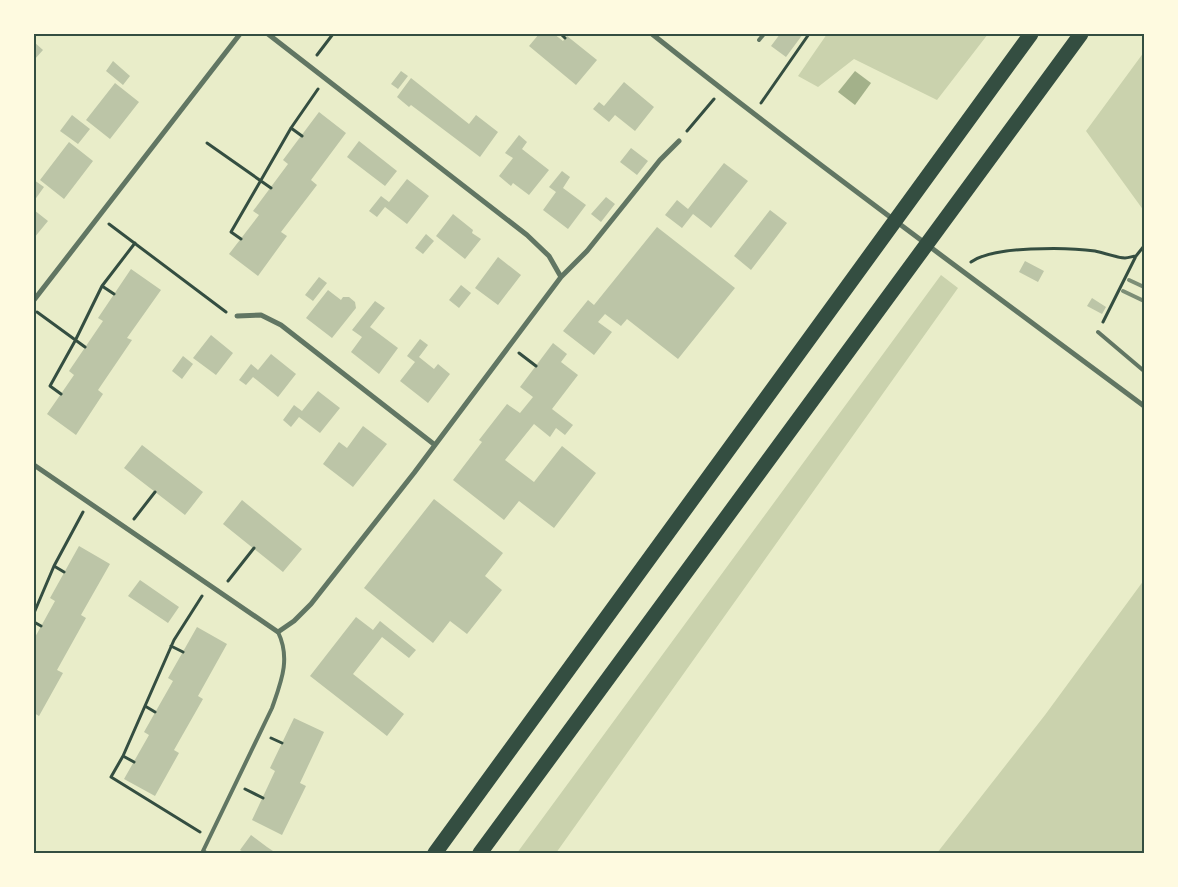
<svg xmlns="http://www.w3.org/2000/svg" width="1178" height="887" font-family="'Fira Sans',sans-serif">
	<rect width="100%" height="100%" fill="#e9edc9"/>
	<!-- green -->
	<path fill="#cad2ad" d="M827,34H988L937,100L854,59L818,87L798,76Z
		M1144,52V211L1086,131Z
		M941,275L958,288L556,853H517Z
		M1144,580V853H937L1045,715Z"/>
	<!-- water -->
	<path fill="#a3b18a" d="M855,71L871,83L855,105L838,92Z"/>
	<!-- building -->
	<path fill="#bcc5a7" d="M539,34H554L563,41L567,36L597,60L576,85L529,46Z
		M780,34H803L786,57L771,46Z
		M34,42L43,50L34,60Z
		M113,61L130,76L123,85L106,71Z
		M401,71L408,76L398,89L391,84Z
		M411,78L469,124L476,115L498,132L480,157L411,105L409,107L397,97Z
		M624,82L654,107L635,131L615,115L609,122L593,109L599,102L604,106Z
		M115,83L139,102L110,139L86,120Z
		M319,112L346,133L311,180L317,185L281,232L287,236L258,276L229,254L259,215L253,211L288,164L283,160Z
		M72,115L90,129L78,144L60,131Z
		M519,135L527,142L522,149L549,170L529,195L513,183L511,186L499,176L513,158L505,153Z
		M359,141L397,171L385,186L347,157Z
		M69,142L93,161L64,199L40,180Z
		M631,148L648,161L637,175L620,162Z
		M724,163L748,181L711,228L693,214L682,228L665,215L677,200L688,209Z
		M562,171L570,177L563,188L586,205L568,229L543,210L556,192L549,187Z
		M407,179L429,196L407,224L385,207L377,217L369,211L381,196L389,202Z
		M34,180L44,187L34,201Z
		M606,197L615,204L601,222L591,214Z
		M34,210L48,221L34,238Z
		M770,210L787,223L751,270L734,256Z
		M453,214L473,230L472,233L481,239L465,259L436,236Z
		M657,227L735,288L678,359L627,319L621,326L605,314L598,322L612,332L594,355L563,331L588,300L594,305Z
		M426,234L434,241L423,254L415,248Z
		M498,257L521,275L498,305L475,288Z
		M1025,261L1044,271L1038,282L1019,272Z
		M131,269L161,290L127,338L132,340L98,390L103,394L76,435L47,414L74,375L69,371L103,321L98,318Z
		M319,277L327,283L313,301L305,295Z
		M461,285L471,293L459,308L449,300Z
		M328,290L341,300L343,297H349L355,302L356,308L332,338L306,318Z
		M1092,298L1106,307L1102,314L1087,306Z
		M375,301L385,308L370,327L398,348L379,374L351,352L362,337L352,330Z
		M211,335L233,353L216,375L193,358Z
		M420,339L428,345L419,357L434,369L438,364L450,374L428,403L400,381L415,362L407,356Z
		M553,343L567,354L561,362L578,375L552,409L573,425L565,435L556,428L550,437L534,424L505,460L534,482L562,446L596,473L554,528L519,501L504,520L453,480L482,442L479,440L507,404L520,413L533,397L520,387Z
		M271,354L296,374L278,397L253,377L246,385L239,380L251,364L258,370Z
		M183,356L193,364L182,379L172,371Z
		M318,391L340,408L320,433L299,417L291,427L283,420L294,405L302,411Z
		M363,426L387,444L353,487L323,464L339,442L347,448Z
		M142,445L203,492L185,515L124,468Z
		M434,499L503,553L485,576L502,590L467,634L450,621L433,643L364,588Z
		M242,500L302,549L283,572L223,524Z
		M79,546L110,564L81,615L86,618L57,670L63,673L39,716L34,713V639L55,601L50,598Z
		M140,580L179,607L168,623L128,596Z
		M356,617L373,630L380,621L416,650L409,658L382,637L353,674L404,714L387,736L310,676Z
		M197,627L227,644L198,696L203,699L174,750L179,753L155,796L124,779L149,735L144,732L173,681L168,678Z
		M294,718L324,732L300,783L306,786L282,835L252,820L275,771L270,768Z
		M251,835L267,847L276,853H245L240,850Z"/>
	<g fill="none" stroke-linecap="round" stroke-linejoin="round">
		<!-- path -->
		<path stroke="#344e41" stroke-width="3" d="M563,34L562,35L565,38
			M317,55L333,34
			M761,103L809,34
			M291,128L302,136
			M687,131L714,99
			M207,143L271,188
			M109,224L226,312
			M241,239L231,232L291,128L318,89
			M971,262C993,246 1067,247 1095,251C1104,253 1118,258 1125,258C1129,258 1133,256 1136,256
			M102,286L114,294
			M37,312L85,347
			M1103,322L1136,256L1144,246
			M519,353L536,366
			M61,394L50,386L75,341L102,286L135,243
			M134,519L155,492
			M54,566L64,572
			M228,581L254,548
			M34,613L54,566L83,512
			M34,622L41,626
			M171,646L183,652
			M145,706L155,712
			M271,738L282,743
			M123,756L134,762
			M245,789L263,798
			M200,832L111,777L123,756L174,640L202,596"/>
		<!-- service -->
		<path stroke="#617663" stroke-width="4" d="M759,40L764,34
			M1098,332L1144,371
			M206,853L203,851L272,708C281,682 291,659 278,632"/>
		<!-- minor -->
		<path stroke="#617663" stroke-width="5" d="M268,34L527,235L549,256L561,277
			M652,34C813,162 979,283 1144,406
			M34,300L240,34
			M237,316L261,315L281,325L435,445
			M34,465L278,632L294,621L311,604L414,473L561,277L587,251L660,160L679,141"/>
		<!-- motorway -->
		<path stroke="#344e41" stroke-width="15" d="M435,853L1031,34
			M480,853L1081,34"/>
		<!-- rail -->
		<path stroke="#7c8e77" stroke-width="4" d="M1129,280L1144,287
			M1123,291L1144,301"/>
	</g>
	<!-- border -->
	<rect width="1178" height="887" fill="none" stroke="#fefae0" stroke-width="70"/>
	<rect x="35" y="35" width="1108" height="817" fill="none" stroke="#344e41" stroke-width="2"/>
</svg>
